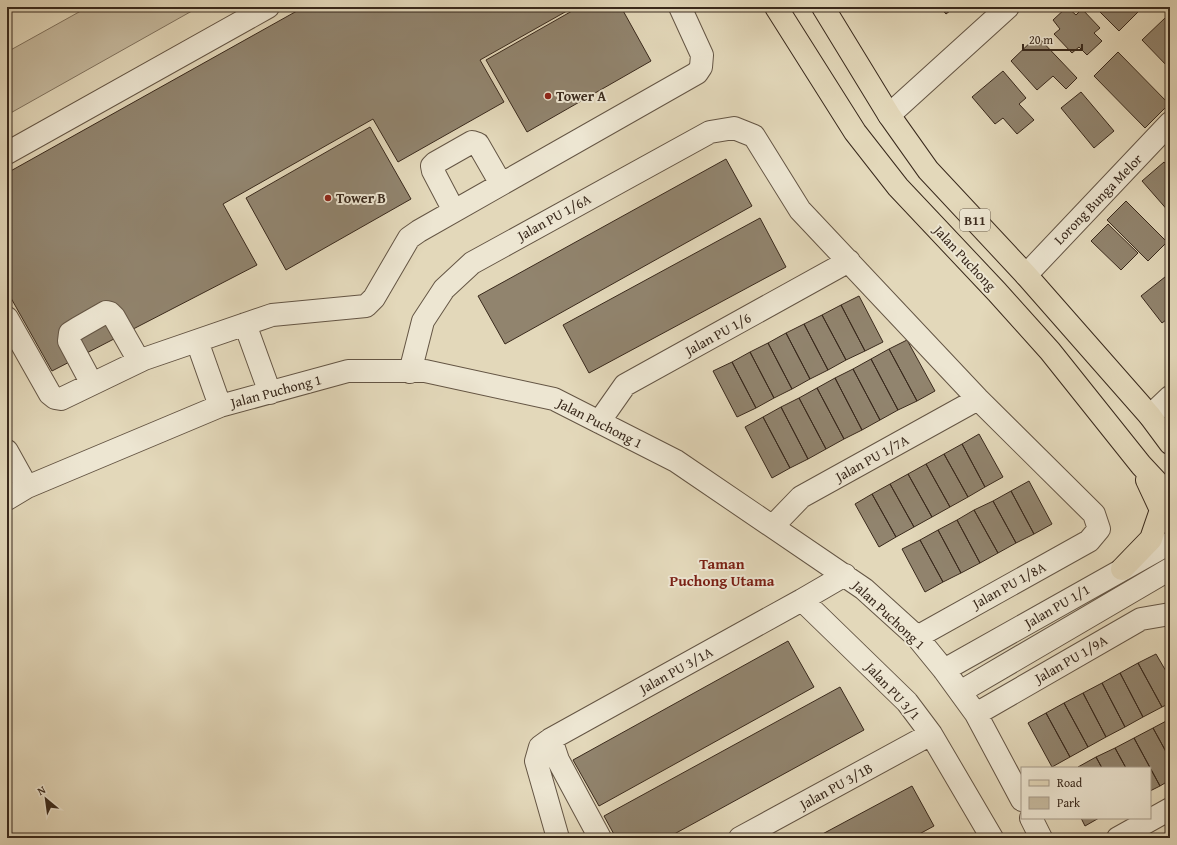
<svg xmlns="http://www.w3.org/2000/svg" width="1177" height="845" font-family="'Gentium Book Plus',serif">
	<rect width="100%" height="100%" fill="#e3d8ba"/>
	<filter id="stains"><feTurbulence type="fractalNoise" baseFrequency=".005" numOctaves="4"/><feColorMatrix values="0 0 0 0 .2 0 0 0 0 .09 0 0 0 0 .02 0 0 0 .5 -.17"/></filter>
	<radialGradient id="worn" r=".72"><stop offset=".6" stop-color="#630" stop-opacity="0"/><stop offset="1" stop-color="#630" stop-opacity=".3"/></radialGradient>
	<!-- green -->
	<path fill="#c6ba9f" stroke="#80725e" d="M88,7H199L7,115V52Z"/>
	<!-- building -->
	<path fill="#91846e" stroke="#39291c" d="M304,7H574L480,60L504,102L398,162L373,119L223,204L257,265L52,371L7,291V173Z
		M579,7H621L651,61L527,132L486,60Z
		M940,7H955L946,14Z
		M1067,7L1076,15L1082,9L1100,28L1094,33L1102,41L1087,55L1079,47L1072,53L1054,34L1060,29L1053,20Z
		M1095,7H1139L1141,9L1119,31Z
		M1165,18L1170,24L1169,68L1142,40Z
		M1037,36L1077,78L1066,89L1053,76L1037,90L1011,61Z
		M1118,52L1169,104L1145,128L1094,76Z
		M1003,71L1026,98L1019,104L1034,120L1017,134L1003,118L995,124L972,97Z
		M1081,92L1114,131L1094,148L1061,108Z
		M370,127L411,199L286,270L246,198Z
		M726,159L752,206L505,344L478,296Z
		M1164,162L1170,169V213L1142,181Z
		M1126,201L1167,242L1148,261L1107,220Z
		M760,218L786,267L589,373L563,325Z
		M1108,224L1138,253L1121,270L1091,241Z
		M1170,273V317L1162,323L1141,296Z
		M859,296L883,342L865,351L841,305Z
		M841,305L865,351L846,360L822,315Z
		M822,315L846,360L828,370L804,324Z
		M804,324L828,370L810,379L786,333Z
		M786,333L810,379L792,389L768,343Z
		M907,340L935,391L917,401L889,349Z
		M768,343L792,389L774,398L750,352Z
		M889,349L917,401L898,410L871,359Z
		M750,352L774,398L756,408L732,362Z
		M871,359L898,410L880,420L853,369Z
		M732,362L756,408L737,417L713,371Z
		M853,369L880,420L862,430L835,378Z
		M835,378L862,430L844,439L817,388Z
		M817,388L844,439L826,449L799,398Z
		M799,398L826,449L808,459L781,407Z
		M781,407L808,459L790,468L763,417Z
		M763,417L790,468L772,478L745,427Z
		M979,434L1003,477L985,487L962,444Z
		M962,444L985,487L968,497L944,454Z
		M944,454L968,497L950,507L926,464Z
		M926,464L950,507L932,517L908,474Z
		M908,474L932,517L914,527L890,484Z
		M1029,481L1052,524L1034,534L1011,491Z
		M890,484L914,527L896,537L872,494Z
		M1011,491L1034,534L1016,543L993,501Z
		M872,494L896,537L879,547L855,504Z
		M993,501L1016,543L998,553L974,510Z
		M974,510L998,553L980,563L957,520Z
		M957,520L980,563L961,573L938,530Z
		M938,530L961,573L943,582L920,540Z
		M920,540L943,582L925,592L902,549Z
		M788,641L814,687L599,806L573,760Z
		M1156,654L1170,678V703L1162,707L1138,663Z
		M1138,663L1162,707L1143,717L1120,673Z
		M1120,673L1143,717L1125,727L1102,683Z
		M1102,683L1125,727L1106,737L1083,693Z
		M840,687L864,730L667,838H616L604,816Z
		M1083,693L1106,737L1088,747L1064,703Z
		M1064,703L1088,747L1070,757L1046,713Z
		M1046,713L1070,757L1052,767L1028,723Z
		M1170,719V759L1153,728Z
		M1153,728L1170,759V780L1160,786L1134,738Z
		M1134,738L1160,786L1150,791V768H1126L1115,748Z
		M1115,748L1126,768H1102L1096,757Z
		M1096,757L1102,768H1078V767Z
		M912,786L934,826L912,838H815Z
		M1081,818H1099L1085,826Z"/>
	<g fill="none" stroke-linecap="round" stroke-linejoin="round">
		<!-- minor casing -->
		<g stroke="#645544" stroke-width="24">
			<path id="minor" d="M889,115L1008,7
				M7,153L268,7
				M454,211L433,171L432,166L435,163L472,142L478,144L501,184
				M1026,275L1170,123
				M7,318L50,394L55,398L61,399L144,359L272,315L366,306L374,298L409,238L419,231L697,73L701,67L702,55L680,7
				M245,324L270,393
				M197,341L220,406
				M410,372L423,321L444,289L472,263L710,132L734,128L754,136L800,210L978,399L1094,514L1099,529L1089,541L917,637
				M92,384L69,341L70,333L78,328L106,312L110,313L114,317L139,361
				M1150,416L1170,397
				M599,422L625,385L849,261
				M7,451L27,487
				M7,499L27,487L220,406L348,371H425L554,399L676,461L864,589L917,637L944,670L976,714L1022,800
				M773,526L801,497L978,399
				M845,575L802,600L907,702L931,734L992,838
				M944,670L1170,543
				M960,692L1170,569
				M976,714L1141,619L1170,614
				M551,739L558,760L600,838
				M1031,818L1041,838
				M558,838L536,761L540,747L551,739L802,600
				M740,838L931,734
				M1118,838L1170,809"/>
		</g>
		<!-- major casing -->
		<g stroke="#39291c" stroke-width="24">
			<path id="major" d="M776,7L855,132L898,187L997,292L1050,351L1141,465L1170,496
				M823,7L889,115L928,170L1026,275L1150,416L1170,443
				M1122,569L1151,539L1161,510L1147,480"/>
		</g>
		<!-- minor -->
		<use href="#minor" stroke="#ede6d2" stroke-width="22"/>
		<!-- major -->
		<use href="#major" stroke="#e3d8ba" stroke-width="22"/>
	</g>
	<!-- markers -->
	<g fill="#8f2418" stroke="#ede6d2" stroke-width="1.5">
		<circle cx="548" cy="96" r="4"/>
		<circle cx="328" cy="198" r="4"/>
	</g>
	<g text-anchor="middle" stroke-width="4" stroke-linejoin="round" paint-order="stroke">
		<!-- shield labels -->
		<rect fill="#ede6d2" stroke="#6f6253" stroke-width="1" x="960" y="209" width="30" height="22" rx="3"/>
		<g font-size="13" font-weight="bold" fill="#39291c">
			<text x="975" y="225">B11</text>
		</g>
		<!-- poi labels -->
		<g font-size="14" font-weight="bold" fill="#39291c" stroke="#ede6d2" text-anchor="start">
			<text x="556" y="101">Tower A</text>
			<text x="336" y="203">Tower B</text>
		</g>
		<!-- street labels -->
		<g font-size="14" fill="#39291c" stroke="#ede6d2">
			<text transform="translate(1098 199) rotate(-46)" y="5">Lorong Bunga Melor</text>
			<text transform="translate(554 217) rotate(-29)" y="5">Jalan PU 1/6A</text>
			<text transform="translate(965 258) rotate(47)" y="5">Jalan Puchong</text>
			<text transform="translate(718 334) rotate(-29)" y="5">Jalan PU 1/6</text>
			<text transform="translate(276 391) rotate(-15)" y="5">Jalan Puchong 1</text>
			<text transform="translate(600 423) rotate(27)" y="5">Jalan Puchong 1</text>
			<text transform="translate(872 458) rotate(-29)" y="5">Jalan PU 1/7A</text>
			<text transform="translate(1009 585) rotate(-29)" y="5">Jalan PU 1/8A</text>
			<text transform="translate(1057 606) rotate(-30)" y="5">Jalan PU 1/1</text>
			<text transform="translate(889 615) rotate(43)" y="5">Jalan Puchong 1</text>
			<text transform="translate(1071 659) rotate(-30)" y="5">Jalan PU 1/9A</text>
			<text transform="translate(676 670) rotate(-29)" y="5">Jalan PU 3/1A</text>
			<text transform="translate(893 691) rotate(47)" y="5">Jalan PU 3/1</text>
			<text transform="translate(836 786) rotate(-29)" y="5">Jalan PU 3/1B</text>
		</g>
		<!-- neighbourhood labels -->
		<g font-size="15" font-weight="bold" fill="#7a1f14" stroke="#ede6d2">
			<text x="722" y="569">Taman<tspan x="722" dy="17">Puchong Utama</tspan></text>
		</g>
	</g>
	<!-- margin -->
	<rect width="1177" height="845" fill="none" stroke="#e3d8ba" stroke-width="24"/>
	<rect x="8" y="8" width="1161" height="829" fill="none" stroke="#39291c" stroke-width="2"/>
	<rect x="12" y="12" width="1153" height="821" fill="none" stroke="#39291c"/>
	<!-- legend -->
	<rect x="1021" y="767" width="130" height="52" fill="#ede6d2" stroke="#a59a89"/>
	<rect x="1029" y="780" width="20" height="6" fill="#e3d8ba" stroke="#a59a89"/>
	<text x="1057" y="787" font-size="12" fill="#39291c">Road</text>
	<rect x="1029" y="797" width="20" height="12" fill="#c6ba9f" stroke="#a59a89"/>
	<text x="1057" y="807" font-size="12" fill="#39291c">Park</text>
	<!-- north arrow -->
	<g transform="translate(46 799) rotate(331)" stroke="#ede6d2" stroke-width="3" paint-order="stroke">
	<path d="M0-3L7 15L0 10L-7 15Z" fill="#39291c"/>
	<text y="-6" font-size="11" font-weight="bold" text-anchor="middle" fill="#39291c">N</text>
	</g>
	<!-- scale -->
	<path d="M1023 44v6h59v-6" fill="none" stroke="#39291c" stroke-width="2"/>
	<text x="1029" y="44" font-size="12" fill="#39291c" stroke="#ede6d2" stroke-width="3" paint-order="stroke">20 m</text>
	<rect width="100%" height="100%" filter="url(#stains)"/>
	<rect width="100%" height="100%" fill="url(#worn)"/>
</svg>
